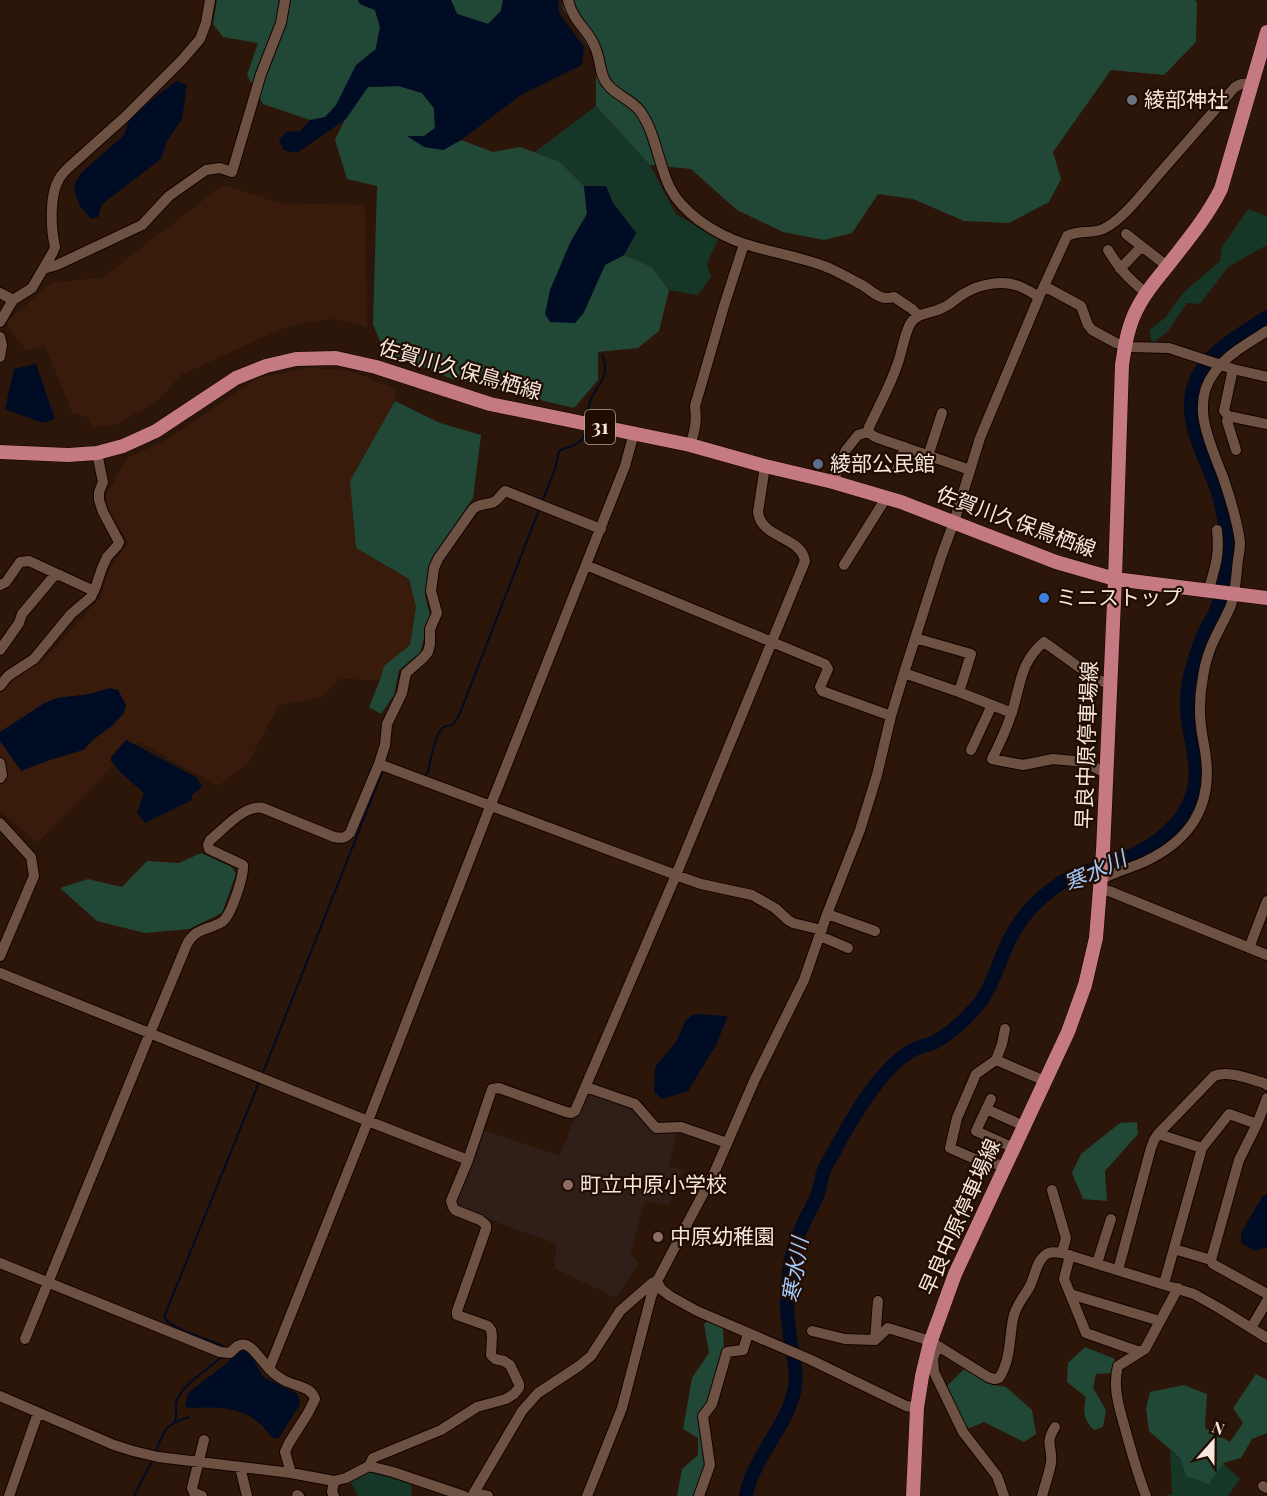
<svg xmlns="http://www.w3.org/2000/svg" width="1267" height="1496" font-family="'Playfair Display','Noto Sans JP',serif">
	<rect width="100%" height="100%" fill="#2c1509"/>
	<!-- built -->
	<path fill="#381b0b" d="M223,185L280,203L365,205L367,327L336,319L306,322L281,329L181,375L159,400L116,425L92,427L87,417L72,412L45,346L26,350L6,323L52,282L102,278Z
		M308,368L348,370L397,389L356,548L409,579L416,607L410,645L384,666L380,680L339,679L323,697L279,705L248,763L218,786L138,741L37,843L0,811V690L12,677L42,662L100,598L110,567L129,542L108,513L106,495L128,457L163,442L257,378Z"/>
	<!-- education -->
	<path fill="#301e18" d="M587,1090L632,1106L655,1133L677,1131L669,1166L683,1170L669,1205L645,1201L630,1254L639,1263L616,1298L554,1268L557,1244L457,1208L454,1200L480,1129L560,1156L575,1116Z"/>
	<!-- green -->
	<path fill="#163628" d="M596,106L650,165L676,214L718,239L707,264L711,277L698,295L669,290L652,267L624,255L636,233L613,203L606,186H584L559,161L535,152Z
		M1248,209L1267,216V245L1228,267L1200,304L1187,303L1168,331L1152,344L1149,330L1166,317L1183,293L1220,261L1222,247Z
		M1170,1450L1181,1459L1223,1463L1240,1479L1228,1496H1166L1172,1494Z
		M370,1471L412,1483L411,1496H358L350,1481Z"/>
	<!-- forest -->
	<path fill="#214837" d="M217,0H358L360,4L375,10L380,27L368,87L399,86L422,93L434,108L435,128L424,136H408L443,150L461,140L493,152L520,147L559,161L584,186L587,214L570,243L583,314L605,265L624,255L652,267L669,290L659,331L638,348L598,352V380L574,408L452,379L384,351L373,324L377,186L347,179L335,140L345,119L310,120L263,104L247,75L258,43L223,37L213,24Z
		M451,0H503L501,11L488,24L457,14Z
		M562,0H1195L1197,3L1196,42L1164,75L1111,70L1053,152L1061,179L1049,202L1009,223L964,221L913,199L878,194L852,233L824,240L783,232L737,210L691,169L650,165L596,106V59L563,9Z
		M395,401L440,423L481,435L473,498L431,561L425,596L430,615L420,653L399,670L394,695L381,714L369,707L380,680L384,666L410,645L416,607L409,579L356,548L350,481Z
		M201,853L232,867L236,874L222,913L189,929L145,933L97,921L60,888L88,879L122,887L147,861L179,863Z
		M1137,1122L1138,1134L1105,1171L1107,1201L1083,1199L1072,1173L1081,1154L1120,1123Z
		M710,1320L723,1326L724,1354L708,1404L706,1464L695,1496H677L682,1469L698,1455V1438L683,1429L692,1378L709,1353L704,1324Z
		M1085,1347L1115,1359L1111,1373L1096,1374L1093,1388L1106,1410L1103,1427L1094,1430C1083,1420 1083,1410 1086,1397L1067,1382L1068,1363Z
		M964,1369L993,1385L1006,1387L1032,1410L1036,1434L1024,1442L984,1422L967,1429L947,1386Z
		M1256,1374L1267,1380V1433L1252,1439L1241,1458L1223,1463L1209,1484L1186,1476L1181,1459L1149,1431L1146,1409L1150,1392L1184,1385L1207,1394L1205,1428L1230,1442L1243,1423L1233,1408Z"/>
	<!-- water -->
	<path fill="#000c24" d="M358,0H451L457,14L488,24L501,11L503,0H558L559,13L584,47L582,65L521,95L461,140L443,150L424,147L407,136H424L435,128L434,108L422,93L399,86L368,87L346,119L297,153L283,150L279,140L286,132L300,131L310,120L325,117L336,105L356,65L376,49L380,27L375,10L360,4Z
		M177,81L187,85L182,119L167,141L161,159L102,204L98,217L91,219L80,206L74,191L75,183L81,173L124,135L129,120L155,97Z
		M584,186H606L613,203L636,233L624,255L605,265L583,314L575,323L550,322L545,314L550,290L570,243L587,214Z
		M36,364L55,419L43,423L5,409L14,369Z
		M110,688L118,690L126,705L124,713L113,725L94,739L83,750L50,760L21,771L0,741V732L43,704L57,698L89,694Z
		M126,740L196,777L202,787L192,795V800L145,823L137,812L144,793L121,773L111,761V757Z
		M694,1014L728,1016L716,1045L688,1091L663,1099L654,1092L655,1067L676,1042L686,1020Z
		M1267,1194V1247L1256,1251L1241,1243V1233L1262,1197Z
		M243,1351L250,1353L263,1377L298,1394L300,1404L279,1438L274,1439C269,1434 264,1427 258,1422C239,1406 212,1407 189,1408L186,1407L185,1403L189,1392L227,1363L236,1352Z"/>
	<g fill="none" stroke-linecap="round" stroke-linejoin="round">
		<!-- stream -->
		<path stroke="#000c24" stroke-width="2" d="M588,411C591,384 613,383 602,354
			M542,502L555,469L559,451C571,444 577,449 585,434
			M423,776H425L428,772C430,762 435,731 444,727C445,726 451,725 453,725L460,713L540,507
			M262,1075L384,768
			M224,1348L221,1345C207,1339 171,1329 164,1317L260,1080
			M175,1421C178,1415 175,1410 176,1403C179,1386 211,1368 222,1356
			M156,1451C164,1429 166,1424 189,1417
			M134,1496L153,1459"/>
		<!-- river -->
		<path stroke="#000c24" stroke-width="14" d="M746,1496C753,1456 788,1427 795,1387C798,1370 792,1354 790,1337C789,1326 787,1313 787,1302C787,1282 790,1258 797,1239C802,1223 812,1209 818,1194C820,1187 821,1180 823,1173C826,1164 832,1156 836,1148C852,1119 869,1089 892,1066C898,1060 907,1053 915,1049C921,1046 929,1045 935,1042C951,1033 967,1018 978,1005C990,990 996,971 1003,954C1010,937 1020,919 1033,906C1044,895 1059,883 1073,876C1088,870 1105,867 1120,861C1151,848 1181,829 1192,796C1203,763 1185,731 1187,698C1188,677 1195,656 1203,636C1207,627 1212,619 1216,611C1231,570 1230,541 1220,499C1210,462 1180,423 1195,383C1206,352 1241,335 1267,317"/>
		<!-- minor casing -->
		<g stroke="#130200" stroke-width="12">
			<path id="minor" d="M568,0C573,22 588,29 595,47C601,60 599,75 608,85C617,96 632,100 640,111C656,133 658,164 670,188C677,202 688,212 700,221C714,231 729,239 745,244C773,253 802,257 829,268C840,273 851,279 862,285C868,288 874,295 881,297C886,299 889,298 894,297L912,309L918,315
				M1126,234L1167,266
				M1108,250C1120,270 1128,278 1146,293
				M43,269L57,265L142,225L169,196L206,170L220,168L232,172L261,74L281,23L285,0
				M1120,269L1141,247
				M1044,286L1081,306L1088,325L1092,330L1116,343L1130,347L1169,348L1233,369L1267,377
				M0,293L13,300
				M0,322L13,300L32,288L53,252L55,247C51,230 49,195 59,179C61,175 65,171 68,168L126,116L182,60L200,39L206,23L210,0
				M0,337L2,345L0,357
				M1233,369L1224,411L1228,416L1267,424
				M1228,416L1227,421L1236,450
				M868,432L875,437L970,470
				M690,445C695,431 697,421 695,406L724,306L744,244
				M928,456L942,413
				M897,470L905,447
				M833,482L846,450L858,435L868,432L869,427C878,408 889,388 896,368C902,354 903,338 910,324C917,312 931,314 942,308C951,305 957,297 965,293C980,284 1002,280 1019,286C1026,289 1033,293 1039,297
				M586,565L825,664L828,669L820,687L822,691L891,716
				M844,565L886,498
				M0,585L6,582L20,562L29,561L94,591
				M1208,592C1215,567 1220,556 1217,530
				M915,638L971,654L959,692
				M0,650L19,623L22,614L54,576L60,575
				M904,673L959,692L1012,713
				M0,686L8,676L34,659L71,614L91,597L96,586L102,568L107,557L117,546L119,542L103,512L99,500V492L103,482L97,453
				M971,750L992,705
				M0,763L2,775L0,778
				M379,764L684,878L701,884L752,895L775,908L788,920L793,923L822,930
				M1107,774L1085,762L1053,759L1023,765L992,759C999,745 1006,730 1011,715C1021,686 1019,663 1044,642L1094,678L1111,685
				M0,823L31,857L34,876L0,956
				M1102,879C1115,872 1130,868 1144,862C1189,841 1212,808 1206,758C1205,747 1202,737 1201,726C1199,710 1200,693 1203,677C1205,663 1209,650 1215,638C1220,627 1227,616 1231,605C1236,591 1236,575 1238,560C1239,554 1240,548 1240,542C1238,525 1230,497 1224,480C1212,446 1189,406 1214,373C1227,354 1249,343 1267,331
				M1101,890L1109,891L1267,955
				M827,914L875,931
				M820,936L848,948
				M1249,948L1267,901
				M0,973L368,1121L468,1160
				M1005,1029L1002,1044L996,1060L1045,1081
				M996,1060L976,1074L957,1118L950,1148L977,1160L997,1164L1005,1167
				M586,1087L635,1104L656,1128L681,1127L727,1143
				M1267,1098L1257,1124L1239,1160L1211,1260L1213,1264L1267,1294
				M991,1099L976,1131L1014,1148
				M986,1109L1024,1126
				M1158,1134L1202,1148
				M1052,1190L1066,1238L1062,1253
				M1174,1249L1211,1260
				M1070,1255L1064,1279L1086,1333L1140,1352
				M0,1263L220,1352L230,1353C235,1348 239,1343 246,1345C254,1347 266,1368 276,1375C280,1378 284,1381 288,1382C299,1387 311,1387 315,1399L308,1413L289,1443L285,1452L291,1473
				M1097,1263L1111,1219
				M1118,1270L1151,1148L1154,1140L1158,1134L1214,1076C1229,1070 1249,1079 1264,1083L1267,1085
				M657,1281L661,1289L670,1296L697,1311L809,1359L906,1406L917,1408
				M1164,1284L1202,1148L1229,1114L1257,1124
				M1070,1294L1160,1321
				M1251,1328L1267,1301
				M812,1331L845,1339L875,1340L888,1328L924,1339L938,1346L988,1377L994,1379L999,1378C1011,1360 1009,1339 1013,1319C1015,1306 1024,1297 1030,1286C1035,1276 1036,1263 1044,1256C1049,1251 1056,1252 1062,1253L1194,1294L1219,1308L1267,1338
				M25,1339L150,1033L187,944C195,928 209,930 222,922C231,916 244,876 243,865L209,849L208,845L210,840C224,829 245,804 263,808L334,837C341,838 344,839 350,833L379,764L385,745L387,724L402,693L406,673L423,658L428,652L430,644V629L437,613L431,591L434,568L438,559L473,509C480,503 486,505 494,502C499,499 501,494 505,491L601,529
				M875,1340L878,1301
				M938,1346L933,1358L934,1372L963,1432L997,1476L1004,1496
				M269,1369L368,1121L490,807L625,466L634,433
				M0,1396L114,1445L133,1451L158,1457L291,1473L334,1481L346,1478L369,1466L373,1458L441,1430L477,1407L506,1399L514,1394L519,1388V1384L510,1365L504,1361L495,1359L491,1355L492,1336L491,1330L488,1326L457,1315V1311L486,1229V1225L480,1220L455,1210L453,1207L451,1201L468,1160L492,1089L499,1088L566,1112L571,1113L575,1111L676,875L805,561C801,536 761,539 758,512L765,466
				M369,1466L393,1472L464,1496
				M240,1467L247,1496
				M1263,1486L1267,1488
				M474,1493L488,1496
				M297,1495L299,1496
				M9,1496L38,1413
				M202,1496L194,1493L192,1488L204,1440
				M334,1496L332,1492L334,1481
				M472,1496L522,1411L538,1393L579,1366L591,1356L620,1311L652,1283L657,1281
				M587,1496L622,1408L651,1297L657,1281L715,1171L755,1079L804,980L827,914L860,830L877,775L891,716L904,673L941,557L954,522L980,438L1039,297L1067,236C1078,230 1091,234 1103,229C1123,220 1144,191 1159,174C1184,145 1210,116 1235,87L1241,84L1253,83
				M699,1496L710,1465L703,1416L712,1404L727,1352L743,1350L748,1334
				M1042,1496C1045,1485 1049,1474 1051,1463C1053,1446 1044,1445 1055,1427
				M1146,1496C1138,1475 1132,1454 1126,1432C1120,1410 1112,1388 1118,1366L1145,1349L1178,1288"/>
		</g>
		<!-- major casing -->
		<g stroke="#130200" stroke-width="15">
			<path id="major" d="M0,452L68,455L97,453L123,446L156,431L236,378L266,366L296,359L336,358L376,367L490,404L690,445L765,466L833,482L901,502L1056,562L1115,579L1267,598
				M913,1496L917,1408L922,1376L930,1343L955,1274L1068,1032L1085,985L1096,938L1103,851L1115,579L1122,365C1125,345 1128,325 1138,307C1145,293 1155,281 1165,269C1185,243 1206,219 1221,189L1267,32"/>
		</g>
		<!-- minor -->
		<use href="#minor" stroke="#6d5244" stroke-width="10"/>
		<!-- major -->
		<use href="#major" stroke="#c57982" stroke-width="14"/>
	</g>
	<!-- markers -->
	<circle fill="#6b7280" stroke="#210c02" stroke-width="2" cx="1132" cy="100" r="6"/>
	<circle fill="#5c6f8a" stroke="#210c02" stroke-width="2" cx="818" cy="464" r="6"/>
	<circle fill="#3f7fe0" stroke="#210c02" stroke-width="2" cx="1044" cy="598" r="6"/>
	<g fill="#8d6e63" stroke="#210c02" stroke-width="2">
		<circle cx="568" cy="1185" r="6"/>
		<circle cx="658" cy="1237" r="6"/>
	</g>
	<g text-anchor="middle" stroke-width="4.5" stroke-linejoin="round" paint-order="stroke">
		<!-- shield labels -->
		<rect fill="#210c02" stroke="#b6a59c" stroke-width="1.5" x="585" y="410" width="30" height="34" rx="4.5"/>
		<g font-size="20" font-weight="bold" fill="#f6e6de">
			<text x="600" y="434">31</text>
		</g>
		<!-- poi labels -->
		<g font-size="21" fill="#f6e6de" stroke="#210c02" text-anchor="start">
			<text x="1144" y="107">綾部神社</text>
			<text x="830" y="471">綾部公民館</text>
			<text x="1056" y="605">ミニストップ</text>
			<text x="580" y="1192">町立中原小学校</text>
			<text x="670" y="1244">中原幼稚園</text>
		</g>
		<!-- street labels -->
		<g font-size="21" fill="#f6e6de" stroke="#210c02">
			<text transform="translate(460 370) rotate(16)" y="7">佐賀川久保鳥栖線</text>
			<text transform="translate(1016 522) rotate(20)" y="7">佐賀川久保鳥栖線</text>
			<text transform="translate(1087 745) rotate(-88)" y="7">早良中原停車場線</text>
			<text transform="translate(960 1217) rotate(-66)" y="7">早良中原停車場線</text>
		</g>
		<!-- water labels -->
		<g font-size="22" font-style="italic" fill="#a1c8fc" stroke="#210c02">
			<text transform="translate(1095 871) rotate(-25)" y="8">寒水川</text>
			<text transform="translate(795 1270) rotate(-81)" y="8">寒水川</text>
		</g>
	</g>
	<!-- north arrow -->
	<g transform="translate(1213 1442) rotate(21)" stroke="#210c02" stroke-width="4.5" paint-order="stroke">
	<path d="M0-4.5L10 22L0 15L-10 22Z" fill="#f6e6de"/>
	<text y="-9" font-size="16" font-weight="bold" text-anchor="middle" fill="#f6e6de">N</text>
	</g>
</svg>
